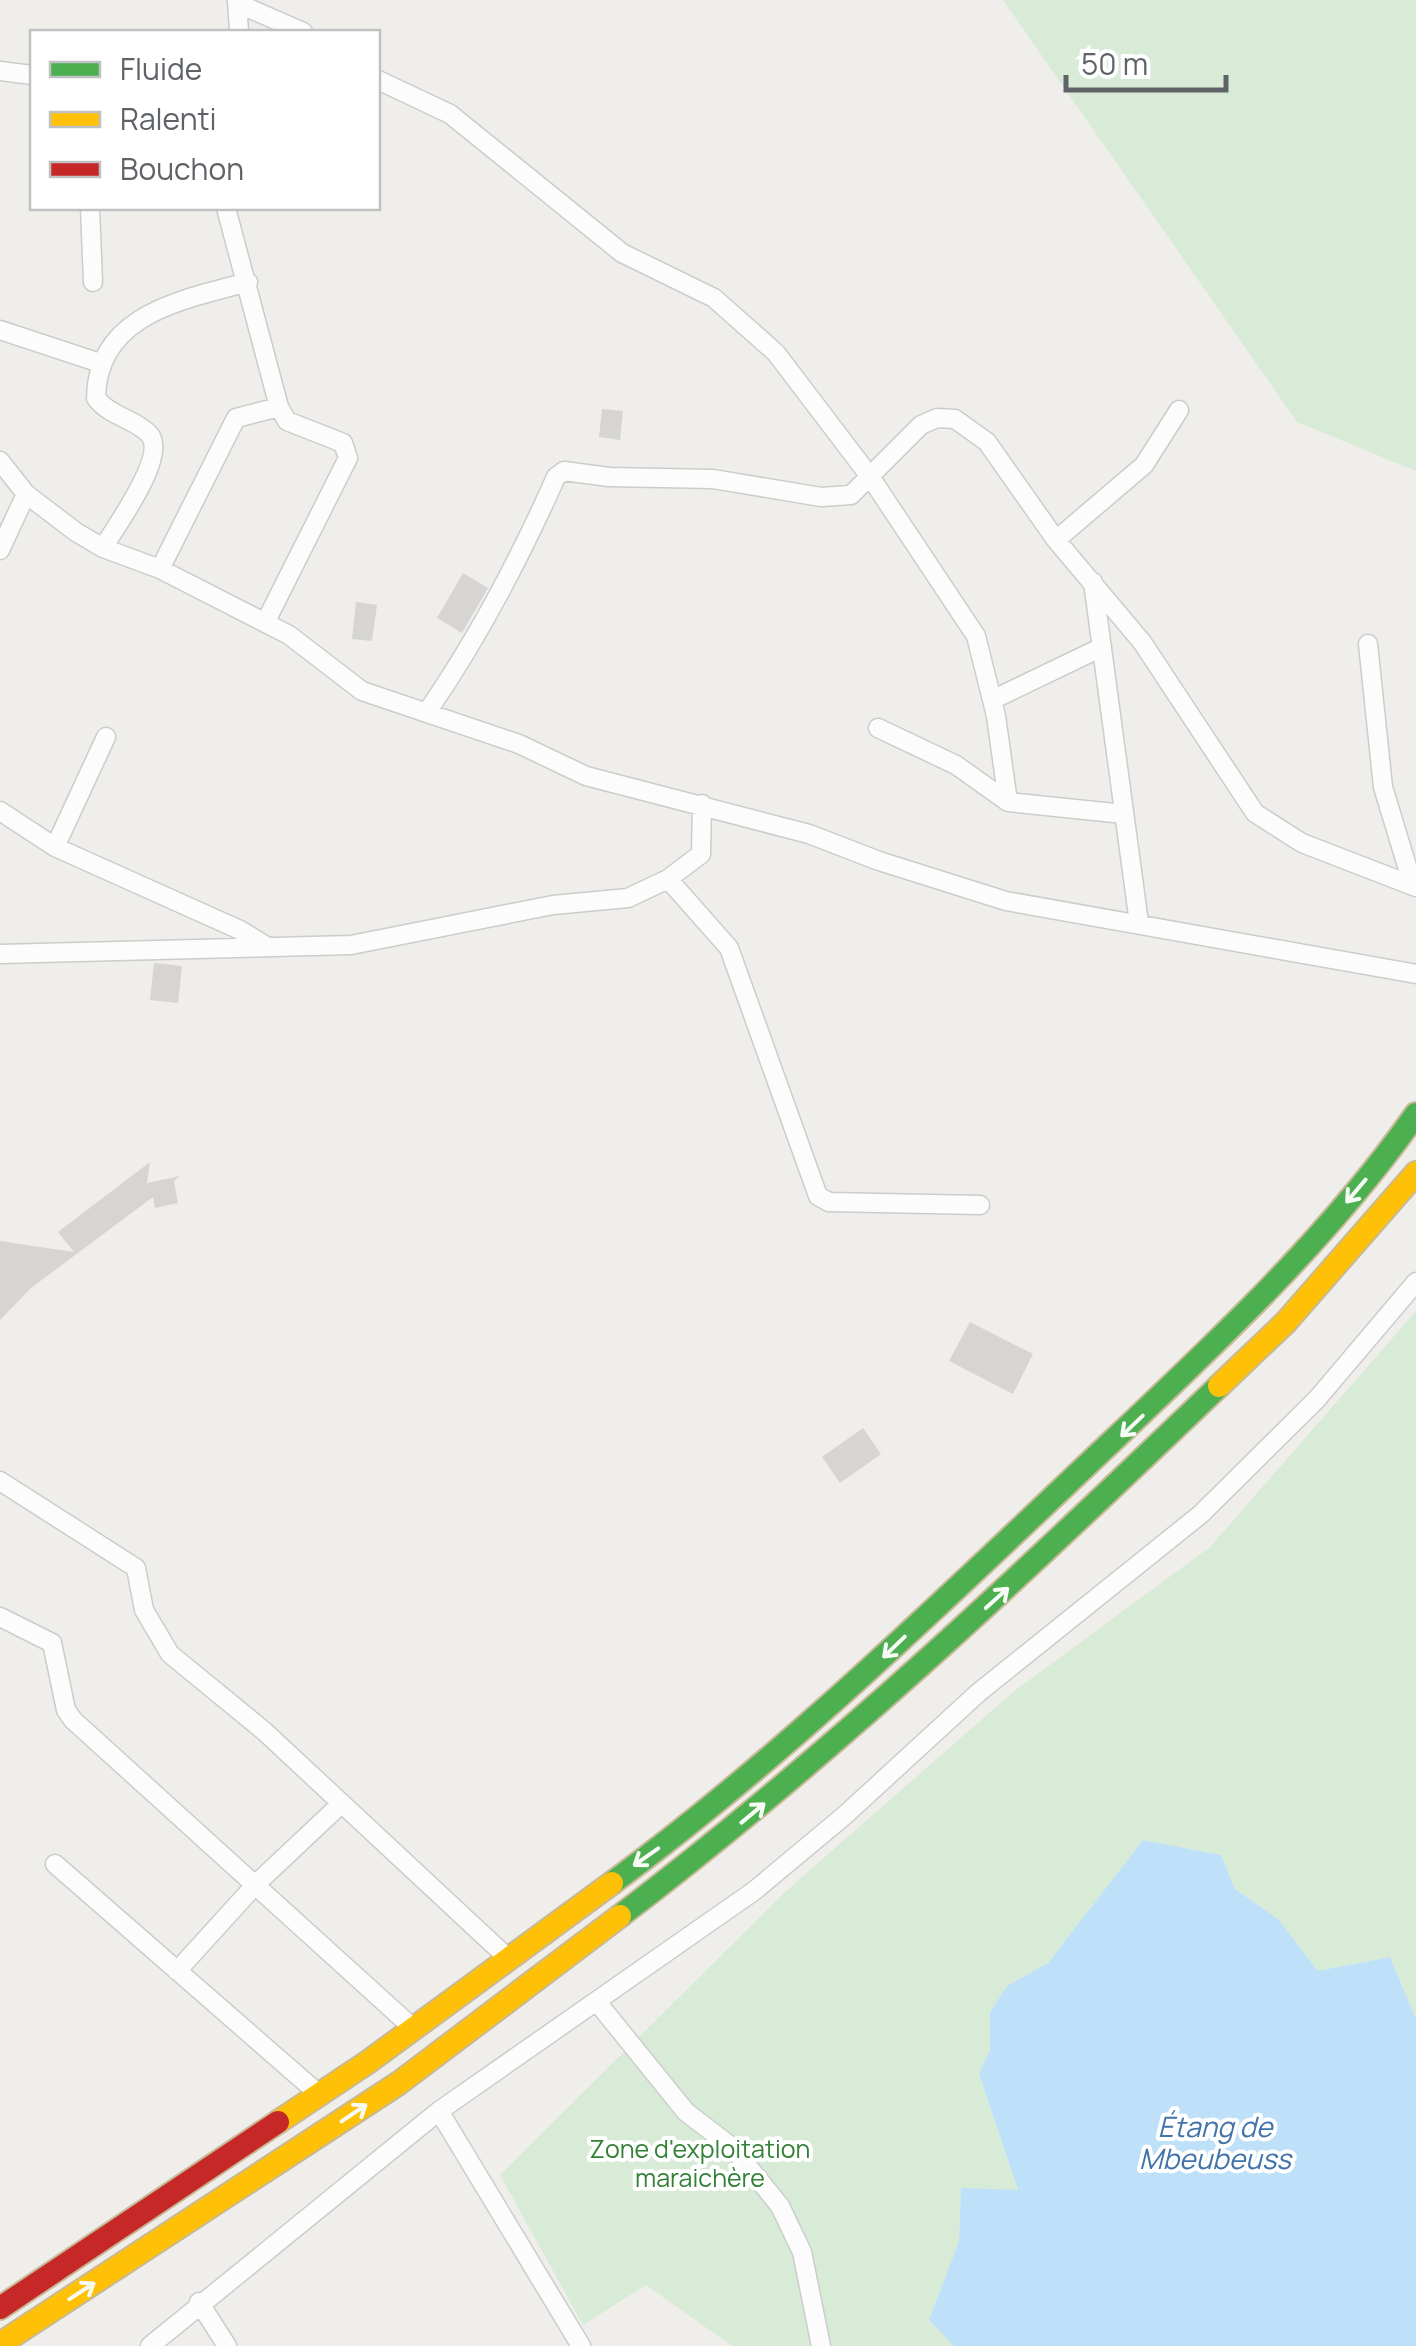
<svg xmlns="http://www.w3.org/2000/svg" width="1416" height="2346" font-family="Manrope,sans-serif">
	<rect width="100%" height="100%" fill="#efeeea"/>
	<!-- green -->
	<path fill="#d8ebd6" d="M1003,0H1416V471L1297,422Z
		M1416,1311V2019L1390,1957L1318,1971L1278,1919L1235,1889L1221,1855L1143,1840L1048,1963L1007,1986L990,2012V2050L979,2074L1018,2191L961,2188L959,2241L929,2320L954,2346H732L646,2285L583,2325L500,2175L784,1893L1013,1692L1210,1547Z"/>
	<!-- water -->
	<path fill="#bfe0f9" d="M1143,1840L1221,1855L1235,1889L1278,1919L1318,1971L1390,1957L1416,2019V2346H954L929,2320L959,2241L961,2188L1018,2190L979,2074L990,2050V2012L1007,1986L1048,1963Z"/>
	<!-- building -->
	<path fill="#d6d5d3" d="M602,409L623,411L620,440L599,437Z
		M463,573L488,588L462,633L437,618Z
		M356,602L377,605L372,641L352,639Z
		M154,963L182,966L178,1003L150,1000Z
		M150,1162L147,1183L180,1176L174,1181L178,1203L155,1208L153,1197L31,1288L0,1320V1241L74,1252L58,1232Z
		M970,1322L1033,1354L1013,1394L949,1361Z
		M863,1428L881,1454L840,1483L822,1457Z"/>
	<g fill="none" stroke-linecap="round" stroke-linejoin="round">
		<!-- street casing -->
		<g stroke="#cbcccc" stroke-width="21">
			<path id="street" d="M237,0L239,32
				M237,3L303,32
				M0,71L32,75
				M378,80L450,114L622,253L714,298L776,353L871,478L976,636L996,716L1008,802
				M90,208L93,282
				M226,208L279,407L287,421L343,443L348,458L265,623
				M0,330L100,363
				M0,461L26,494L76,532L103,548L160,569L289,635L362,691L519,744L586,776L809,834L879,861L1006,901L1416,974
				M1056,540L1144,465L1179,410
				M103,548C115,527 169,455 149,434C135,419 109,416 96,398C97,314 182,300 248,282
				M0,550L26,494
				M160,569L236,418L279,407
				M1093,582L1139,923
				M1368,644L1383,787L1413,886
				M992,700L1102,647
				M427,712C479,637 519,560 556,477L564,471L609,477L713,479L821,497L851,495L921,425L937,418L955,419L987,442L1056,540L1142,642L1255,813L1302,843L1416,887
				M878,728L956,765L1008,802L1124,814
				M0,811L55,847L240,930L266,946
				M55,847L106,737
				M668,879L729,948L818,1196L829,1202L980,1205
				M0,954L351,945L553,905L628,898L668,879L701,854L702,804
				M0,1481L136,1568L144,1610L170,1654L264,1731L510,1960
				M0,1617L52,1643L66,1710L73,1720L414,2029
				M55,1864L320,2095
				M177,1971L256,1884L341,1804
				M597,2002L686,2112L733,2148L780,2206L802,2252L821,2346
				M439,2111L581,2346
				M199,2302L227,2346
				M150,2346L439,2111L754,1891L844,1816L978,1693L1201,1514L1317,1399L1416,1282"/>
		</g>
		<!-- fast casing -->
		<g stroke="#c8b996" stroke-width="26">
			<path id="fast" d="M612,1883C776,1762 920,1623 1068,1483C1191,1366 1318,1253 1416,1114
				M620,1916C833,1754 1026,1571 1219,1386"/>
		</g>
		<!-- slow casing -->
		<g stroke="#c8b996" stroke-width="26">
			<path id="slow" d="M1219,1386L1286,1322L1416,1173
				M278,2122L368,2062L612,1883
				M0,2344L399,2083L620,1916"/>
		</g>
		<!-- jam casing -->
		<g stroke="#c8b996" stroke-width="26">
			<path id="jam" d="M0,2308L278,2122"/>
		</g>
		<!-- street -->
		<use href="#street" stroke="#fdfcfc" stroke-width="18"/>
		<!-- fast -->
		<use href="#fast" stroke="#4caf50" stroke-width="22"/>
		<!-- slow -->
		<use href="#slow" stroke="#ffc107" stroke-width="22"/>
		<!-- jam -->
		<use href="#jam" stroke="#c62828" stroke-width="22"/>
	</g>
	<!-- one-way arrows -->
	<defs><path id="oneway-shaft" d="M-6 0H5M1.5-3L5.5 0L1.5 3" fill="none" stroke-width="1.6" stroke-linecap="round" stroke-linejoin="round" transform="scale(2.5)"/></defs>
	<g stroke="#f6fbf6">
		<use href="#oneway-shaft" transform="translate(1356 1191) rotate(130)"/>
		<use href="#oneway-shaft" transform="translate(1132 1426) rotate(136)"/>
		<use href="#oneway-shaft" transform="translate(997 1598) rotate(-42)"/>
		<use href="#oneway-shaft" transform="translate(894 1647) rotate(136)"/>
		<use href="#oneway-shaft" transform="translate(753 1813) rotate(-40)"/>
		<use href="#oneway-shaft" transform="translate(646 1857) rotate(145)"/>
		<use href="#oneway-shaft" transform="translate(354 2113) rotate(-34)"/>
		<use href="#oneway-shaft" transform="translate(82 2291) rotate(-33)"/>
	</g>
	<g text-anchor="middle" stroke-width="8" stroke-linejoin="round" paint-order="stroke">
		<!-- park labels -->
		<g font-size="25" fill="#348238" stroke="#fff">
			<text x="700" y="2158">Zone d'exploitation<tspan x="700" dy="29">maraichère</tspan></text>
		</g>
		<!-- water labels -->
		<g font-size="28" font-style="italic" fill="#4174aa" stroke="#fff">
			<text x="1215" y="2137">Étang de<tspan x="1215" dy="32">Mbeubeuss</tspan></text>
		</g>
	</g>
	<!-- legend -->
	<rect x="30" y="30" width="350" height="180" fill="#ffffff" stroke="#bfc1c3" stroke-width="2.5"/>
	<rect x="50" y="62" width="50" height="15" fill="#4caf50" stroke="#bfc1c3" stroke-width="2.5"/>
	<text x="120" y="80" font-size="30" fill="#5f6368">Fluide</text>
	<rect x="50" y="112" width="50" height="15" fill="#ffc107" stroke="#bfc1c3" stroke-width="2.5"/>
	<text x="120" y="130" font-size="30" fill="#5f6368">Ralenti</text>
	<rect x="50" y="162" width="50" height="15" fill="#c62828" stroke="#bfc1c3" stroke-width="2.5"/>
	<text x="120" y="180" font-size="30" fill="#5f6368">Bouchon</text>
	<!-- scale -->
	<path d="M1066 75v15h160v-15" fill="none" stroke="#5f6368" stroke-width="5"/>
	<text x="1081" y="75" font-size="30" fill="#5f6368" stroke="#ffffff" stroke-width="8" paint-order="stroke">50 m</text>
</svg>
